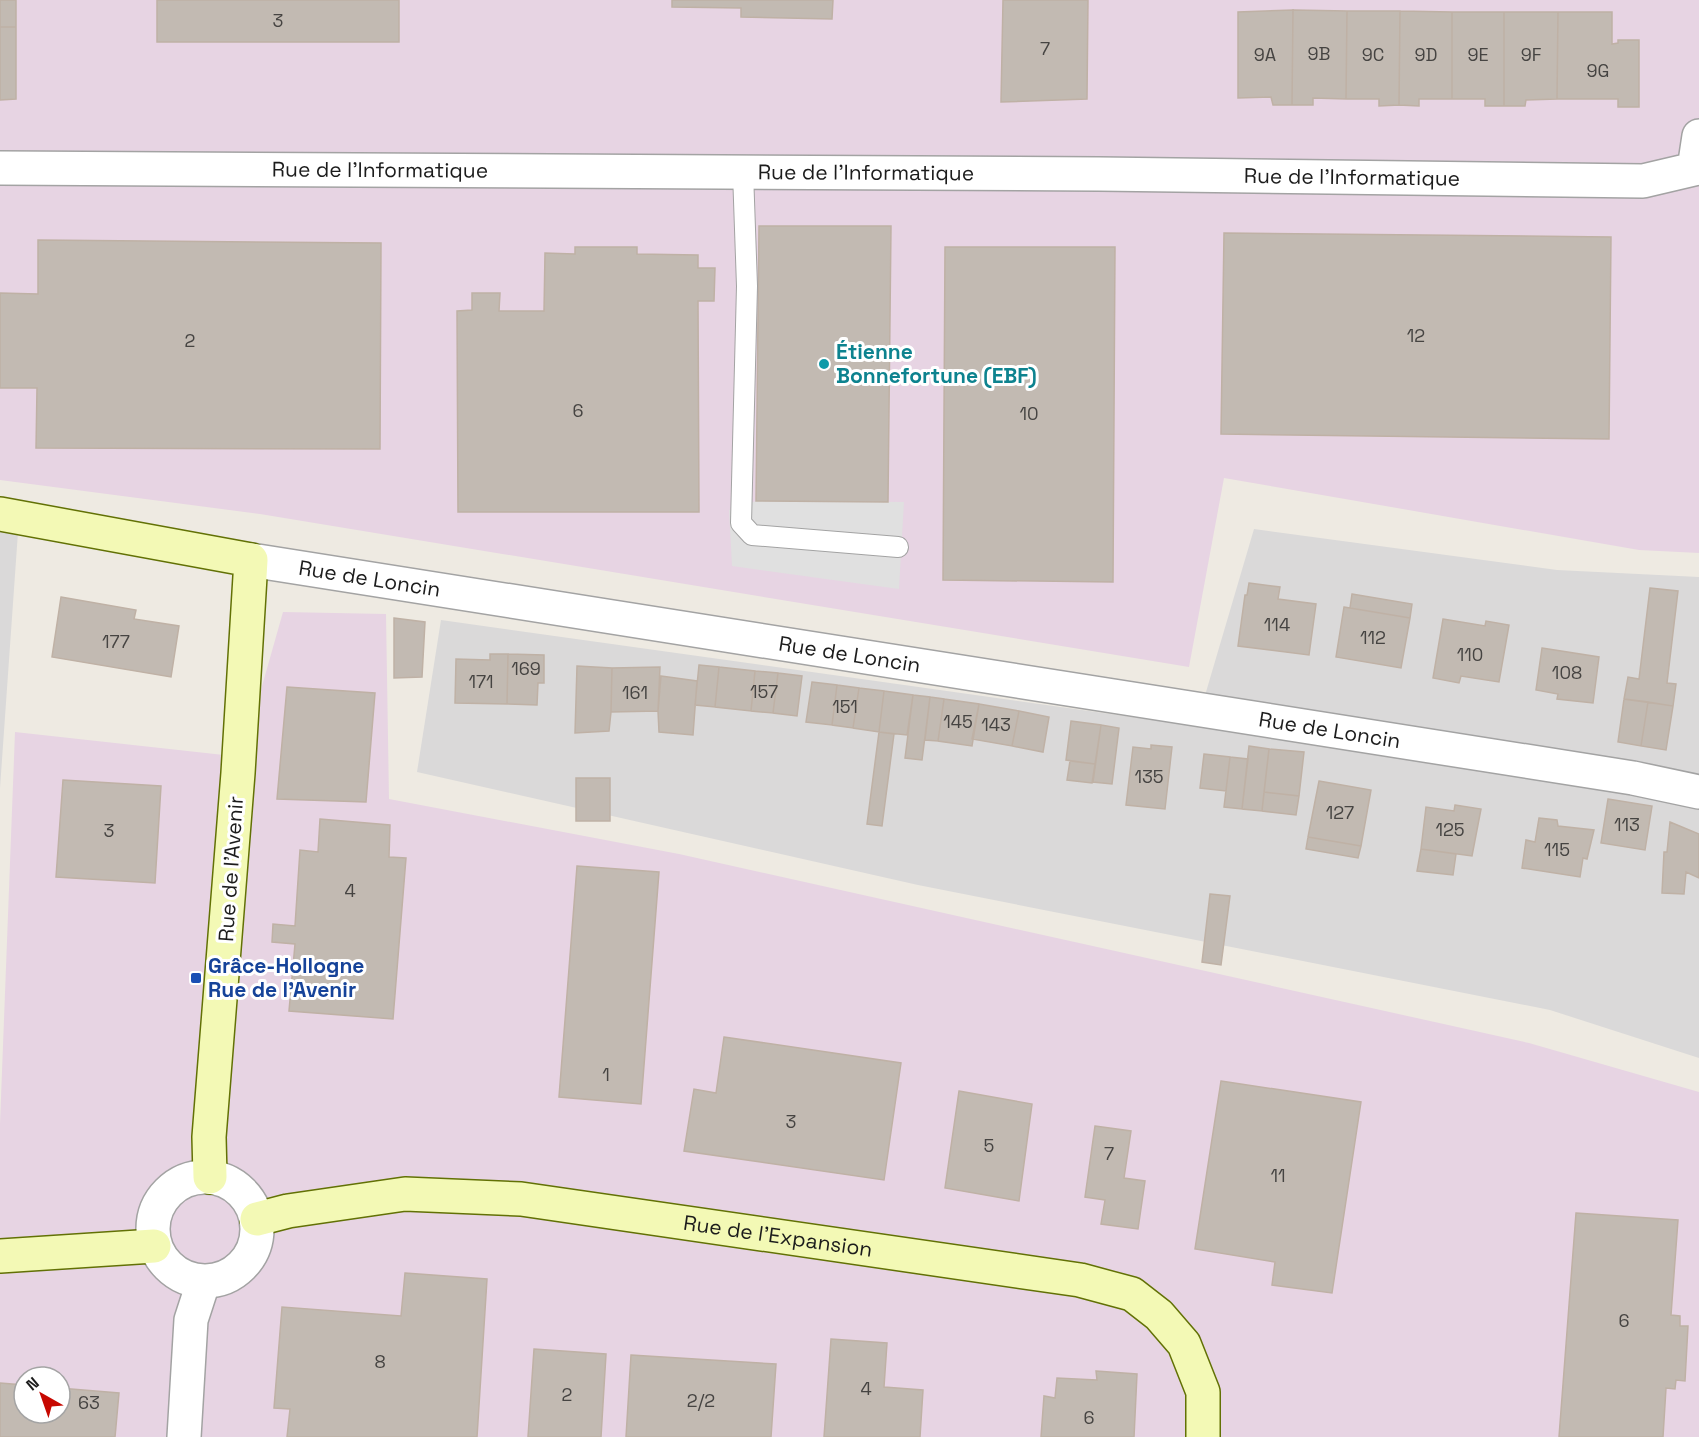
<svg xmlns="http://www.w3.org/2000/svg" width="1699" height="1437" font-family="'Space Grotesk',sans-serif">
	<rect width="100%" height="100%" fill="#eeeae2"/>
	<!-- residential -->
	<path fill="#dad9d9" d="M0,527L18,532L0,788Z
		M1254,529L1557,570L1699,577V1058L1550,1010L918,885L417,772L441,620L1196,726Z"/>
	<!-- industrial -->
	<path fill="#e7d4e3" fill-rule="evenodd" d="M0,0H1699V553L1639,550L1224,478L1189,667L260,514L0,480Z
		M283,612L386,614L389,799L679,854L1529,1043L1699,1092V1437H0V1124L15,732L242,757ZM24,1377H60V1413H24Z"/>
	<!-- parking -->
	<path fill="#e0e0e0" d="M756,501L904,502L899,589L732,566L729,510Z"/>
	<!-- building -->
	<path fill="#c2bab2" stroke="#bfb1a5" stroke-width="1.5" d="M0,0H16V27H0Z
		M157,0H399V42H157Z
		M672,0H833L832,19L741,17V8L672,7Z
		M1003,0H1088L1087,99L1001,102Z
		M1293,10L1292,105H1273L1271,97L1238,98V12Z
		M1293,10L1347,11L1346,99L1313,98V105H1292Z
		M1347,11H1400L1399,105L1379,106V99H1346Z
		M1400,11L1452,12V99H1419V106L1399,105Z
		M1452,12H1504V106H1485V99H1452Z
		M1504,12H1558L1557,99L1526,100L1525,106H1504Z
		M1558,12H1612V44L1618,43V40H1639V107H1618V99H1557Z
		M0,27H16V99L0,100Z
		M759,226H891L888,502L756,501Z
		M1224,233L1611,237L1609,439L1221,434Z
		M38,240L381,243L380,449L36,448L37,388H0V293L38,294Z
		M575,247H637V254L698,255V268H715L714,301H698L699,512H458L457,311L472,310V293H500L499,311H544L545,253L575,254Z
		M945,247H1115L1113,582L943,580Z
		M1249,583L1280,587L1278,599L1316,604L1309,655L1238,646L1245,595H1247Z
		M1650,588L1678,591L1667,683L1676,684L1673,706L1624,699L1628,677L1639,679Z
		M1352,594L1412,604L1410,618L1350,608Z
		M61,597L136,610L134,619L179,626L171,677L52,657Z
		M1344,607L1410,618L1401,668L1336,657Z
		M394,618L425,622L422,677L394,678Z
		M1443,619L1485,626L1486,621L1509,625L1499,682L1461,676L1459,683L1433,678Z
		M1542,648L1599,657L1593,703L1557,699L1558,694L1536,690Z
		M490,654H508L507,704L455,703L456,659L490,660Z
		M508,654L544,655V683H538L537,705L507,704Z
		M699,665L719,667L715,707L695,705Z
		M577,666L612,668L611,712L609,731L575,733Z
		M660,667L658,711L611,712L612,668Z
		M719,667L755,671L751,711L715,707Z
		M755,671L778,673L773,713L751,711Z
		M778,673L802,676L797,716L773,713Z
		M661,676L697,681L693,735L659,732L658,711Z
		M812,682L837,685L832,725L806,722Z
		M837,685L859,688L853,728L832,725Z
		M287,687L375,693L366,802L277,799Z
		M859,688L884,691L879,732L853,728Z
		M884,691L913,695L907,735L879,732Z
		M913,695L930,697L922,760L905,758Z
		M930,697L944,699L938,741L925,740Z
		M944,699L979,704L972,746L938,741Z
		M1624,699L1648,702L1641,746L1618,742Z
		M1648,702L1673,706L1666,750L1641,746Z
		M979,704L1019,711L1012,746L972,739Z
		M1019,711L1049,717L1043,752L1012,746Z
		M1071,721L1101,725L1095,764L1066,760Z
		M1101,725L1119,728L1112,784L1093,782Z
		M879,732L894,734L882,826L867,824Z
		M1151,745L1172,747L1165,809L1126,805L1133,747L1151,749Z
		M1249,746L1269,749L1262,811L1242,809Z
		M1269,749L1304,752L1299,796L1264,792Z
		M1204,754L1230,757L1226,791L1200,788Z
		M1230,757L1248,759L1242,809L1224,807Z
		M1070,761L1095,764L1092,783L1067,780Z
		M576,778H610V821H576Z
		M63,780L161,786L155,883L56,877Z
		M1319,781L1371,790L1361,846L1308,837Z
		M1264,792L1299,796L1296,815L1262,811Z
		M1608,799L1652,806L1645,850L1601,843Z
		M1455,805L1481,809L1472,856L1421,849L1426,807L1454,811Z
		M1539,818L1557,820L1558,826L1594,830L1587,859L1583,858L1580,877L1522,868L1526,840L1535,842Z
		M320,819L390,825L389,857L406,858L393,1019L289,1011L295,944L272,942L273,924L295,926L300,850L318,852Z
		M1670,822L1699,834V878L1686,872L1684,894L1662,893L1664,852H1667Z
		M1308,837L1361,846L1358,858L1306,849Z
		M1421,849L1456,854L1453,875L1417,871Z
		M577,866L659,872L641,1104L559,1097Z
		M1210,894L1230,896L1221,965L1202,962Z
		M724,1037L901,1063L884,1180L684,1151L694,1089L716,1093Z
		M1221,1081L1361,1102L1332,1293L1272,1285L1275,1262L1195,1249Z
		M959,1091L1032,1104L1019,1201L945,1188Z
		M1095,1126L1131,1131L1124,1178L1145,1181L1138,1229L1101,1224L1105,1200L1085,1197Z
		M1576,1213L1678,1220L1671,1315L1680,1316V1326H1688L1685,1381L1676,1380L1675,1389L1666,1388L1663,1437H1559Z
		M405,1273L487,1279L477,1437H287L290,1409L274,1408L282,1307L401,1316Z
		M831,1339L887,1343L884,1387L923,1390L920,1437H824Z
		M534,1349L606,1354L601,1437H528Z
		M631,1355L776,1364L771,1437H626Z
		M1096,1371L1137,1374L1134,1437H1041L1044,1396L1055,1398L1057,1378L1097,1380Z
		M0,1383L24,1385V1413H60V1388L119,1393L115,1437H0Z"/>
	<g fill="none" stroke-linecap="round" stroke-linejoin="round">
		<!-- lane casing -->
		<g stroke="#a3a3a3" stroke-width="22">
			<path id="lane" d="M743,172L747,286L741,523L752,535L898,547"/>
		</g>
		<!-- street casing -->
		<g stroke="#a3a3a3" stroke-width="36">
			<g id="street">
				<path id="s1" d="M0,168L1099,174L1643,181L1694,169L1699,136"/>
				<path id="s2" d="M251,560L1633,778L1699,792"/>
				<circle cx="205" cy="1229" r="52"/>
				<path d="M184,1437L191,1320L203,1283"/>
			</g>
		</g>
		<!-- secondary casing -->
		<g stroke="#627105" stroke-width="36">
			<g id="secondary">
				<path d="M0,514L251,560L238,773L209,1137L210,1177"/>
				<path id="s3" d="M257,1219L288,1211L405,1194L521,1199L1080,1280L1132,1294L1159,1315L1184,1344L1203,1392V1437"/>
				<path d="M0,1256L154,1246"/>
			</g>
		</g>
		<!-- lane -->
		<use href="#lane" stroke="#fff" stroke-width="20"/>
		<!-- street -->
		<use href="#street" stroke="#fff" stroke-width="33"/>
		<!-- secondary -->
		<use href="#secondary" stroke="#f3f9b5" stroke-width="33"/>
	</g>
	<!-- markers -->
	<circle fill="#0f9aa8" stroke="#fff" stroke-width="2" cx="824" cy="364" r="6"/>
	<rect fill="#1a4fb4" stroke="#fff" stroke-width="2" x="190" y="972" width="12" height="12" rx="3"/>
	<g text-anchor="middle" stroke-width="6" stroke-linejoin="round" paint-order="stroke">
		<!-- number labels -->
		<g font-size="18" fill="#464442">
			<text x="278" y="27">3</text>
			<text x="1045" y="55">7</text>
			<text x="1319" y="60">9B</text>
			<text x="1265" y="61">9A</text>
			<text x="1373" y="61">9C</text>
			<text x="1426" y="61">9D</text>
			<text x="1478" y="61">9E</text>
			<text x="1531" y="61">9F</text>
			<text x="1598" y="77">9G</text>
			<text x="1416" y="342">12</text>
			<text x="190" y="347">2</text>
			<text x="578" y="417">6</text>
			<text x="1029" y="420">10</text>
			<text x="1277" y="631">114</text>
			<text x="1373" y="644">112</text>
			<text x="116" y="648">177</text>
			<text x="1470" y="661">110</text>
			<text x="526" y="675">169</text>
			<text x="1567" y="679">108</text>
			<text x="481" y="688">171</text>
			<text x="764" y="698">157</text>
			<text x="635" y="699">161</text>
			<text x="845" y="713">151</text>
			<text x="958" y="728">145</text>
			<text x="996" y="731">143</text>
			<text x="1149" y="783">135</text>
			<text x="1340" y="819">127</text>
			<text x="1627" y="831">113</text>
			<text x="1450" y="836">125</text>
			<text x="109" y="837">3</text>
			<text x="1557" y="856">115</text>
			<text x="350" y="897">4</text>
			<text x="606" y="1081">1</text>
			<text x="791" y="1128">3</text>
			<text x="989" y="1152">5</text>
			<text x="1109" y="1160">7</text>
			<text x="1278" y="1182">11</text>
			<text x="1624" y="1327">6</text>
			<text x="380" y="1368">8</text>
			<text x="866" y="1395">4</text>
			<text x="567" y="1401">2</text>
			<text x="701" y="1407">2/2</text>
			<text x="89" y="1409">63</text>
			<text x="1089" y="1424">6</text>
		</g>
		<!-- street labels -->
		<g font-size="21" fill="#1c1c1c" stroke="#fff">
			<text dy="7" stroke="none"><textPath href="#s1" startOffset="380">Rue de l'Informatique</textPath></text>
			<text dy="7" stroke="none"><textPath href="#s1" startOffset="866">Rue de l'Informatique</textPath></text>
			<text dy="7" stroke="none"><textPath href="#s1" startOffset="1352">Rue de l'Informatique</textPath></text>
			<text dy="7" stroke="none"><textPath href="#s2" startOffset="120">Rue de Loncin</textPath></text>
			<text dy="7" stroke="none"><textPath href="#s2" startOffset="606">Rue de Loncin</textPath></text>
			<text dy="7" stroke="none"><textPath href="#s2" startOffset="1092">Rue de Loncin</textPath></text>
			<text transform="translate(231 869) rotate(-86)" y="7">Rue de l'Avenir</text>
			<text dy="7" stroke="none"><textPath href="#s3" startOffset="526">Rue de l'Expansion</textPath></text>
		</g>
		<!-- culture labels -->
		<g font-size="21" font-weight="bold" fill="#0d838f" stroke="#fff" text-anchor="start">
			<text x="836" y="359">Étienne<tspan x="836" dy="24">Bonnefortune (EBF)</tspan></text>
		</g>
		<!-- transit labels -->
		<g font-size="21" font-weight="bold" fill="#164399" stroke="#fff" text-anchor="start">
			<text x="208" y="973">Grâce-Hollogne<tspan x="208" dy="24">Rue de l'Avenir</tspan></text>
		</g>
	</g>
	<!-- north arrow -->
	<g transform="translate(42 1395) rotate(320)"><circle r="28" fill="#ffffff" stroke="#a4a4a4" stroke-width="1.5"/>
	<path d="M0-4.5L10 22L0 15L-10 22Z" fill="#c70801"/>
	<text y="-9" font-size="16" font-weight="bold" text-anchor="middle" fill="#1c1c1c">N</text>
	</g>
</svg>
